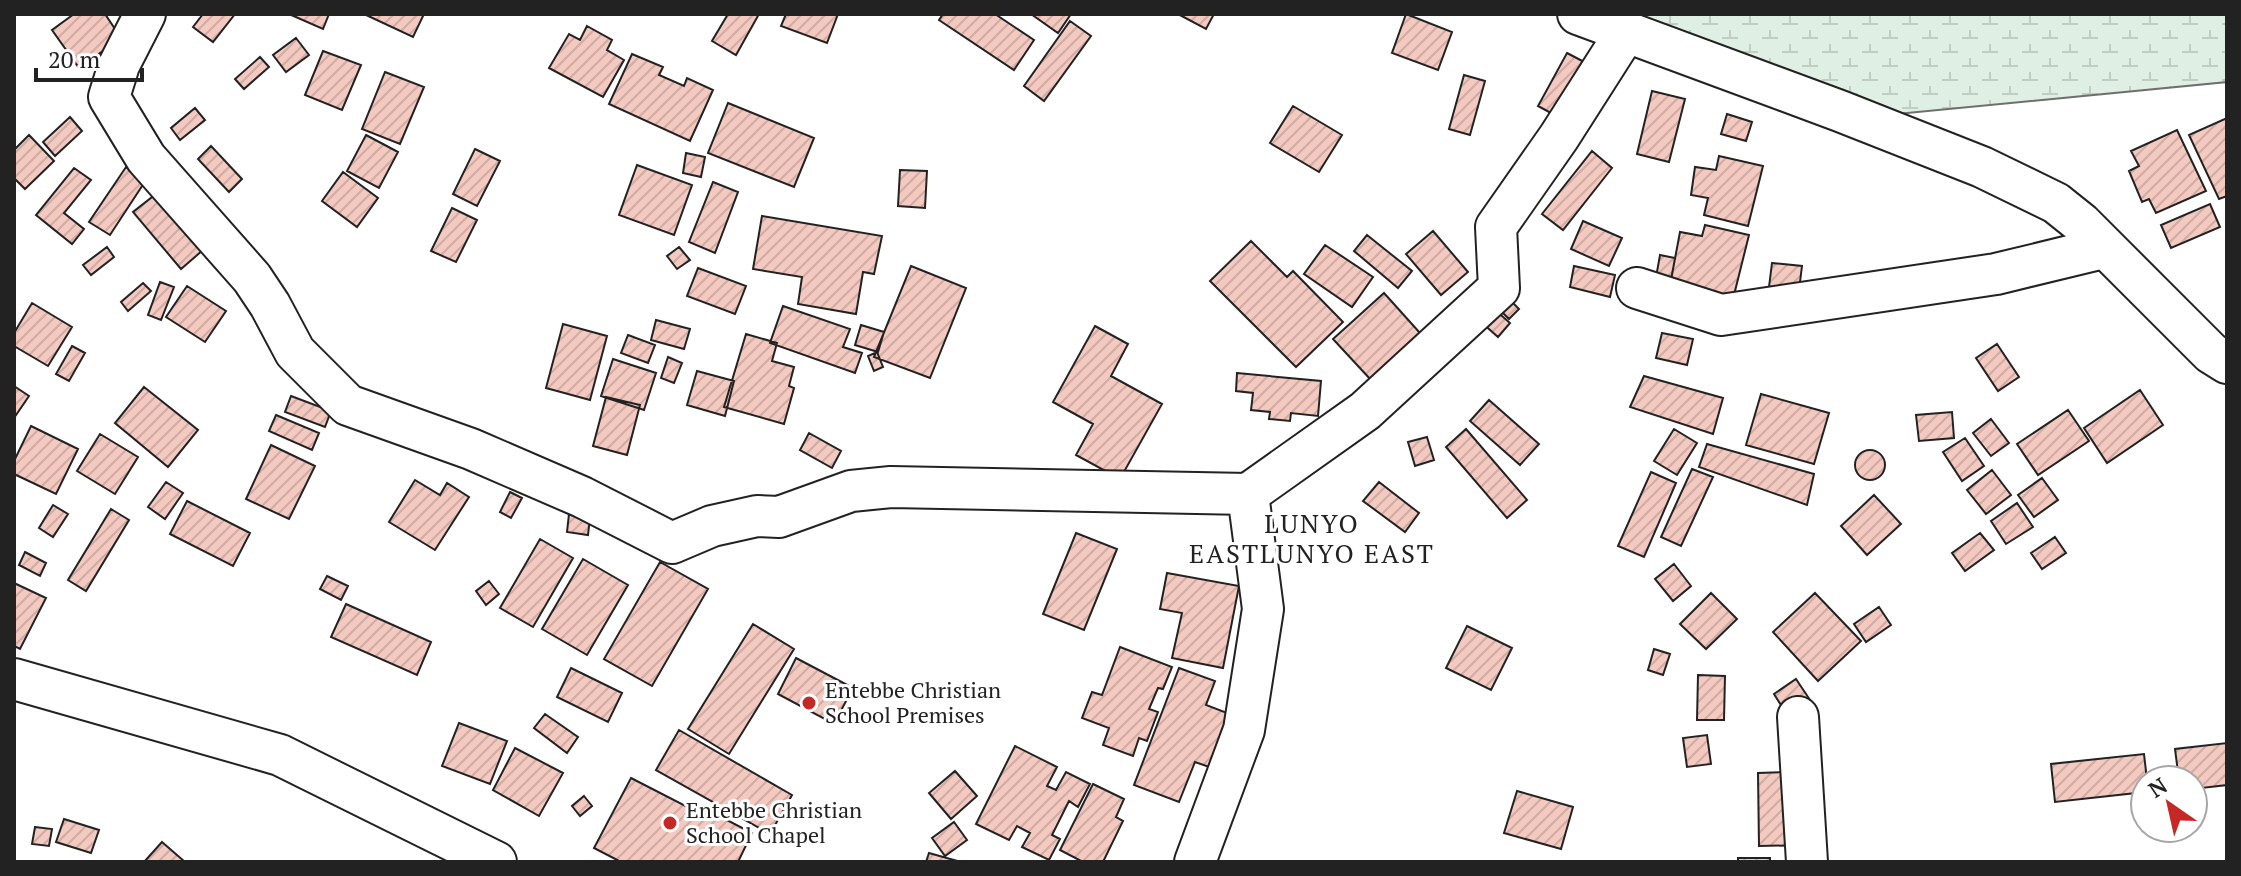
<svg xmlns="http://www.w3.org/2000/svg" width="2241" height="876" font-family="'PT Serif',serif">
	<defs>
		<pattern id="wetland-marsh" width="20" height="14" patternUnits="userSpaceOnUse" patternTransform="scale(2)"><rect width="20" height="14" fill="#e0efe3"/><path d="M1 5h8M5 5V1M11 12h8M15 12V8" fill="none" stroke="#c0cdc2"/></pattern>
		<pattern id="building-hatch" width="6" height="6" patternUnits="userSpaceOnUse" patternTransform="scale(2)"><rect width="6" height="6" fill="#f3c9c0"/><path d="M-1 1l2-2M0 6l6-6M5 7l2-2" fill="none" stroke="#d0aca5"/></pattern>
	</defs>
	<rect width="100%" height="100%" fill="#fff"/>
	<!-- wetland -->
	<path fill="url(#wetland-marsh)" stroke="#6f6f6f" stroke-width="2" d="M1592,14H2227V82L1845,119Z"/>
	<!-- building -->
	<path fill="url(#building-hatch)" stroke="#222" stroke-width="2" d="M74,14H105L121,38L79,68L52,30Z
		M203,14H235L213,42L193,27Z
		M289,14H329L323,29Z
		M364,14H424L413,37Z
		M728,14H759L736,55L712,41Z
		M786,14H838L827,43L781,26Z
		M943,14H995L1034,40L1014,70L939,20Z
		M1031,14H1071L1058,33Z
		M1178,14H1214L1206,29Z
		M1406,14L1452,32L1438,70L1392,53Z
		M1070,21L1091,36L1044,101L1024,86Z
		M587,26L612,40L607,50L624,60L603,97L549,68L569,34L580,40Z
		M296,38L309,55L286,72L273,55Z
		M323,51L361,65L342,110L305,95Z
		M1567,53L1613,77L1584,131L1538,106Z
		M632,54L663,67L659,75L684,86L687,78L713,90L690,141L609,104Z
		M260,57L269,67L244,89L235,79Z
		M385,72L424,87L400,144L362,129Z
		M1464,75L1485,81L1470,135L1449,129Z
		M1652,91L1685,99L1669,162L1637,154Z
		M728,103L814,138L794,187L708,153Z
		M1293,106L1342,135L1319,172L1270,143Z
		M195,108L205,120L180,140L171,128Z
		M1727,114L1752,122L1746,141L1721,134Z
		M70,117L82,131L55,156L43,142Z
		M2227,118V196L2219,199L2189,135Z
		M2177,130L2206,191L2156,213L2149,199L2142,202L2129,171L2139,166L2131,151Z
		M29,135L54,161L25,189L14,178V150Z
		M366,135L398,152L379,188L347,171Z
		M211,146L242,179L229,192L198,159Z
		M475,149L500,161L477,206L453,194Z
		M1592,151L1612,168L1563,230L1542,214Z
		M686,153L705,157L701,177L683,173Z
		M1719,156L1763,166L1748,226L1704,215L1708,198L1691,195L1695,167L1716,170Z
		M637,165L692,185L674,235L619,215Z
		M126,167L146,180L110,235L89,222Z
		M74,168L91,180L64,213L84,229L72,244L36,215Z
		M900,170L927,171L925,208L898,206Z
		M343,172L378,198L357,227L322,201Z
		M713,182L738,192L715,253L689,242Z
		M156,194L203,250L181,269L133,212Z
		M2210,204L2220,227L2171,248L2161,225Z
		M452,208L477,220L456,262L431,251Z
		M762,216L882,236L874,274L863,272L856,314L798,304L802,277L753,269Z
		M1583,221L1622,238L1609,266L1571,249Z
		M1705,225L1749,235L1733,299L1670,285L1680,232L1702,236Z
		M1433,231L1468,272L1441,295L1406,254Z
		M1367,235L1412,271L1398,288L1354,251Z
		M1251,241L1287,277L1293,271L1343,322L1296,367L1210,281Z
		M1325,245L1373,277L1352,307L1304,274Z
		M107,247L114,257L91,275L83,265Z
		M679,247L690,260L677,269L667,256Z
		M1660,255L1675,258L1670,286L1655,283Z
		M1772,263L1802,266L1799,290L1769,287Z
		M911,266L966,288L930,378L874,357Z
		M1574,266L1615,275L1610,297L1570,287Z
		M698,268L746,286L735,314L687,296Z
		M160,282L174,287L161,320L148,315Z
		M143,283L151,291L128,311L121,302Z
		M187,286L226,311L205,342L166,317Z
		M1384,293L1420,333L1371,380L1333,339Z
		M1505,295L1519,309L1509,319L1495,305Z
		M1485,301L1510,323L1498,337L1472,314Z
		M32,303L72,327L48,366L14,346V333Z
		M783,306L850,329L843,347L862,353L855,373L770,343Z
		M656,320L690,329L684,349L651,340Z
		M563,324L607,336L590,400L546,388Z
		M861,325L884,332L878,352L855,345Z
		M1095,326L1128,344L1111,376L1162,404L1120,479L1076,455L1093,424L1053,402Z
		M1662,333L1693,339L1687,365L1656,358Z
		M746,334L777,343L772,361L794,367L789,386L794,388L784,424L724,407Z
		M628,335L655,345L648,363L621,353Z
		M1997,344L2019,377L1998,391L1976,358Z
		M72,346L85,353L69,381L56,374Z
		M877,352L883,367L874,371L868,356Z
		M668,357L682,363L674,383L661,378Z
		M613,359L656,373L644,410L601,396Z
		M697,371L734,381L725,416L687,405Z
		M1237,373L1321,381L1318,416L1291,413L1290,421L1269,419L1270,412L1251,410L1253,393L1236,391Z
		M1644,376L1723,398L1713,434L1630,407Z
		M14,386L29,396L14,418Z
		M144,387L198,430L168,467L115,423Z
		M2140,390L2163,425L2107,463L2084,428Z
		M1761,394L1829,413L1814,464L1746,445Z
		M291,396L331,411L325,427L285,412Z
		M606,397L640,405L627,455L593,446Z
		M1489,400L1539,444L1520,465L1470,421Z
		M2068,410L2089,441L2038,475L2017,444Z
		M1952,412L1954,438L1919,441L1916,415Z
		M276,415L319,433L312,450L269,431Z
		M1991,419L2009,443L1991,456L1973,433Z
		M31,426L78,449L56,494L14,474V461Z
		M1466,429L1527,500L1507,518L1446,447Z
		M1674,429L1697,443L1677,475L1654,461Z
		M809,433L841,451L832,468L800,450Z
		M100,434L138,457L115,494L77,471Z
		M1427,437L1434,460L1415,466L1408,442Z
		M1965,438L1984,466L1962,481L1943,452Z
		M1707,444L1814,474L1807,505L1699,467Z
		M271,445L315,466L289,519L246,499Z
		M1855 465a15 15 0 1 1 30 0a15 15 0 1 1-30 0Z
		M1692,469L1713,477L1681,546L1661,537Z
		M1992,470L2011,495L1986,514L1967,490Z
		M1651,472L1676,483L1644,557L1618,546Z
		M2042,478L2058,500L2034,517L2018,495Z
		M415,480L440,495L447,483L469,497L435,550L389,522Z
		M166,482L183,493L165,519L148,507Z
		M1379,482L1419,513L1405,532L1363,501Z
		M510,492L522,498L511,518L500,512Z
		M1874,495L1901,524L1867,555L1841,526Z
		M187,501L250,533L233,566L170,534Z
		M2017,503L2033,527L2006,544L1991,521Z
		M53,505L68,514L53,537L39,528Z
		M111,509L129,520L86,591L68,580Z
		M569,514L590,517L588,535L567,532Z
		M1076,533L1117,549L1084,630L1043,614Z
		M1980,533L1994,550L1965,571L1952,553Z
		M2055,537L2066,553L2042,569L2031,553Z
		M540,539L573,558L533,627L500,608Z
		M25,552L46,563L40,576L19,565Z
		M583,559L628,585L587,655L542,629Z
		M660,562L708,589L652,686L604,659Z
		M1674,564L1691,586L1673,601L1655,579Z
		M1167,573L1239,586L1223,668L1172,658L1182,613L1160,609Z
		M327,576L348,586L341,600L320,589Z
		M489,581L499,594L486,605L476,591Z
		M14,583L46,598L20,649L14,646Z
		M1711,593L1737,619L1706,649L1680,624Z
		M1815,593L1861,641L1818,681L1773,632Z
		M346,604L431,642L417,675L331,637Z
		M1879,607L1891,625L1866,642L1854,624Z
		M753,624L794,649L729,754L688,729Z
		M1467,626L1512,648L1491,690L1446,668Z
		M1120,647L1172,667L1163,689L1158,688L1149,709L1158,712L1147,741L1139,738L1133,756L1103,745L1109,728L1082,718L1092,692L1102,695Z
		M1654,649L1670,654L1663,675L1648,670Z
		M796,658L853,688L834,724L778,694Z
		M571,668L622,693L608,722L557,697Z
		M1179,668L1215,681L1206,705L1235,716L1215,769L1195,762L1179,802L1134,785Z
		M1698,675L1725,676L1724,720H1697Z
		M1796,679L1814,706L1791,721L1774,694Z
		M545,714L578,737L567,753L534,728Z
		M459,723L507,741L490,784L442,766Z
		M679,730L792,795L770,834L656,770Z
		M1707,735L1711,764L1687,767L1683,738Z
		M2227,743V785L2193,789V780H2179L2175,749Z
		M1015,746L1057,767L1047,786L1056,790L1066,772L1090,784L1078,807L1069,801L1052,835L1060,839L1049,860L1022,847L1030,833L1017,826L1009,840L976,824Z
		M515,748L563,773L539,816L493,790Z
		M2144,754L2147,780L2145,792L2055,802L2051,764Z
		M955,771L977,796L951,819L929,793Z
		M1786,772L1812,845L1759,846L1758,773Z
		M631,778L697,812L700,806L752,833L738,862H621L594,848Z
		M1093,784L1124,799L1116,817L1123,821L1103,862H1083L1060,850Z
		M1517,791L1573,807L1561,849L1504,833Z
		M584,796L592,806L580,816L572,806Z
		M64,819L99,830L91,853L56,842Z
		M954,822L967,840L945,856L932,838Z
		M35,827L52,829L49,846L32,844Z
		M162,842L185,862H144Z
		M929,853L961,862H926Z
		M1738,858H1770V862H1738Z"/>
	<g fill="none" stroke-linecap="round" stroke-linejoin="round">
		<!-- minor casing -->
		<g stroke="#222" stroke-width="44">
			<path id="minor" d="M145,14L119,65L109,97L146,158L252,278L270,305L295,352L348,405L471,449L582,497L672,543L712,526L757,516L779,517L851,491L891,487L1248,494
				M1578,14L1840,111L1982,167L2056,203L2081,223L2211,353L2227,363
				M1637,288L1721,315L1996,274L2103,248
				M14,679L280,755L496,862
				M1798,717L1807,862
				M1195,862L1244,730L1263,609L1248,494L1365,411L1499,288L1496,227L1559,137L1626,32"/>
		</g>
		<!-- minor -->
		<use href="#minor" stroke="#fff" stroke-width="40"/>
	</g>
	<!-- markers -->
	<g fill="#c62828" stroke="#fff" stroke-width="3">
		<circle cx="809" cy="703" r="8"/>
		<circle cx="670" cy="823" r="8"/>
	</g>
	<g text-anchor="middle" stroke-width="6" stroke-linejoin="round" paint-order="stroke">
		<!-- poi labels -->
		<g font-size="22" fill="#222" stroke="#fff" text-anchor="start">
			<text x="825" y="698">Entebbe Christian<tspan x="825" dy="25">School Premises</tspan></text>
			<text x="686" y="818">Entebbe Christian<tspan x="686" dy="25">School Chapel</tspan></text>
		</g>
		<!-- quarter labels -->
		<g font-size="26" letter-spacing="2" fill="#222" stroke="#fff">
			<text x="1312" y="533">LUNYO<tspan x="1312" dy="30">EASTLUNYO EAST</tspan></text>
		</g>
	</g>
	<!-- border -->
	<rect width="2241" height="876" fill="none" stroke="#222222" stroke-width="32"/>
	<!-- north arrow -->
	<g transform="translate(2169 804) rotate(326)"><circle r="38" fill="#ffffff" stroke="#a7a7a7" stroke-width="2"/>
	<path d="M0-6L14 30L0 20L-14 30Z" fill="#c62828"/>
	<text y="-12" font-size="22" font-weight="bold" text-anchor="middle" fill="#222222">N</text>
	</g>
	<!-- scale -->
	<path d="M36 68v12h106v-12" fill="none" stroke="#222222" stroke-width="4"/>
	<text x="48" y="68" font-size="24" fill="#222222" stroke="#ffffff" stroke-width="6" paint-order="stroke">20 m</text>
</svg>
